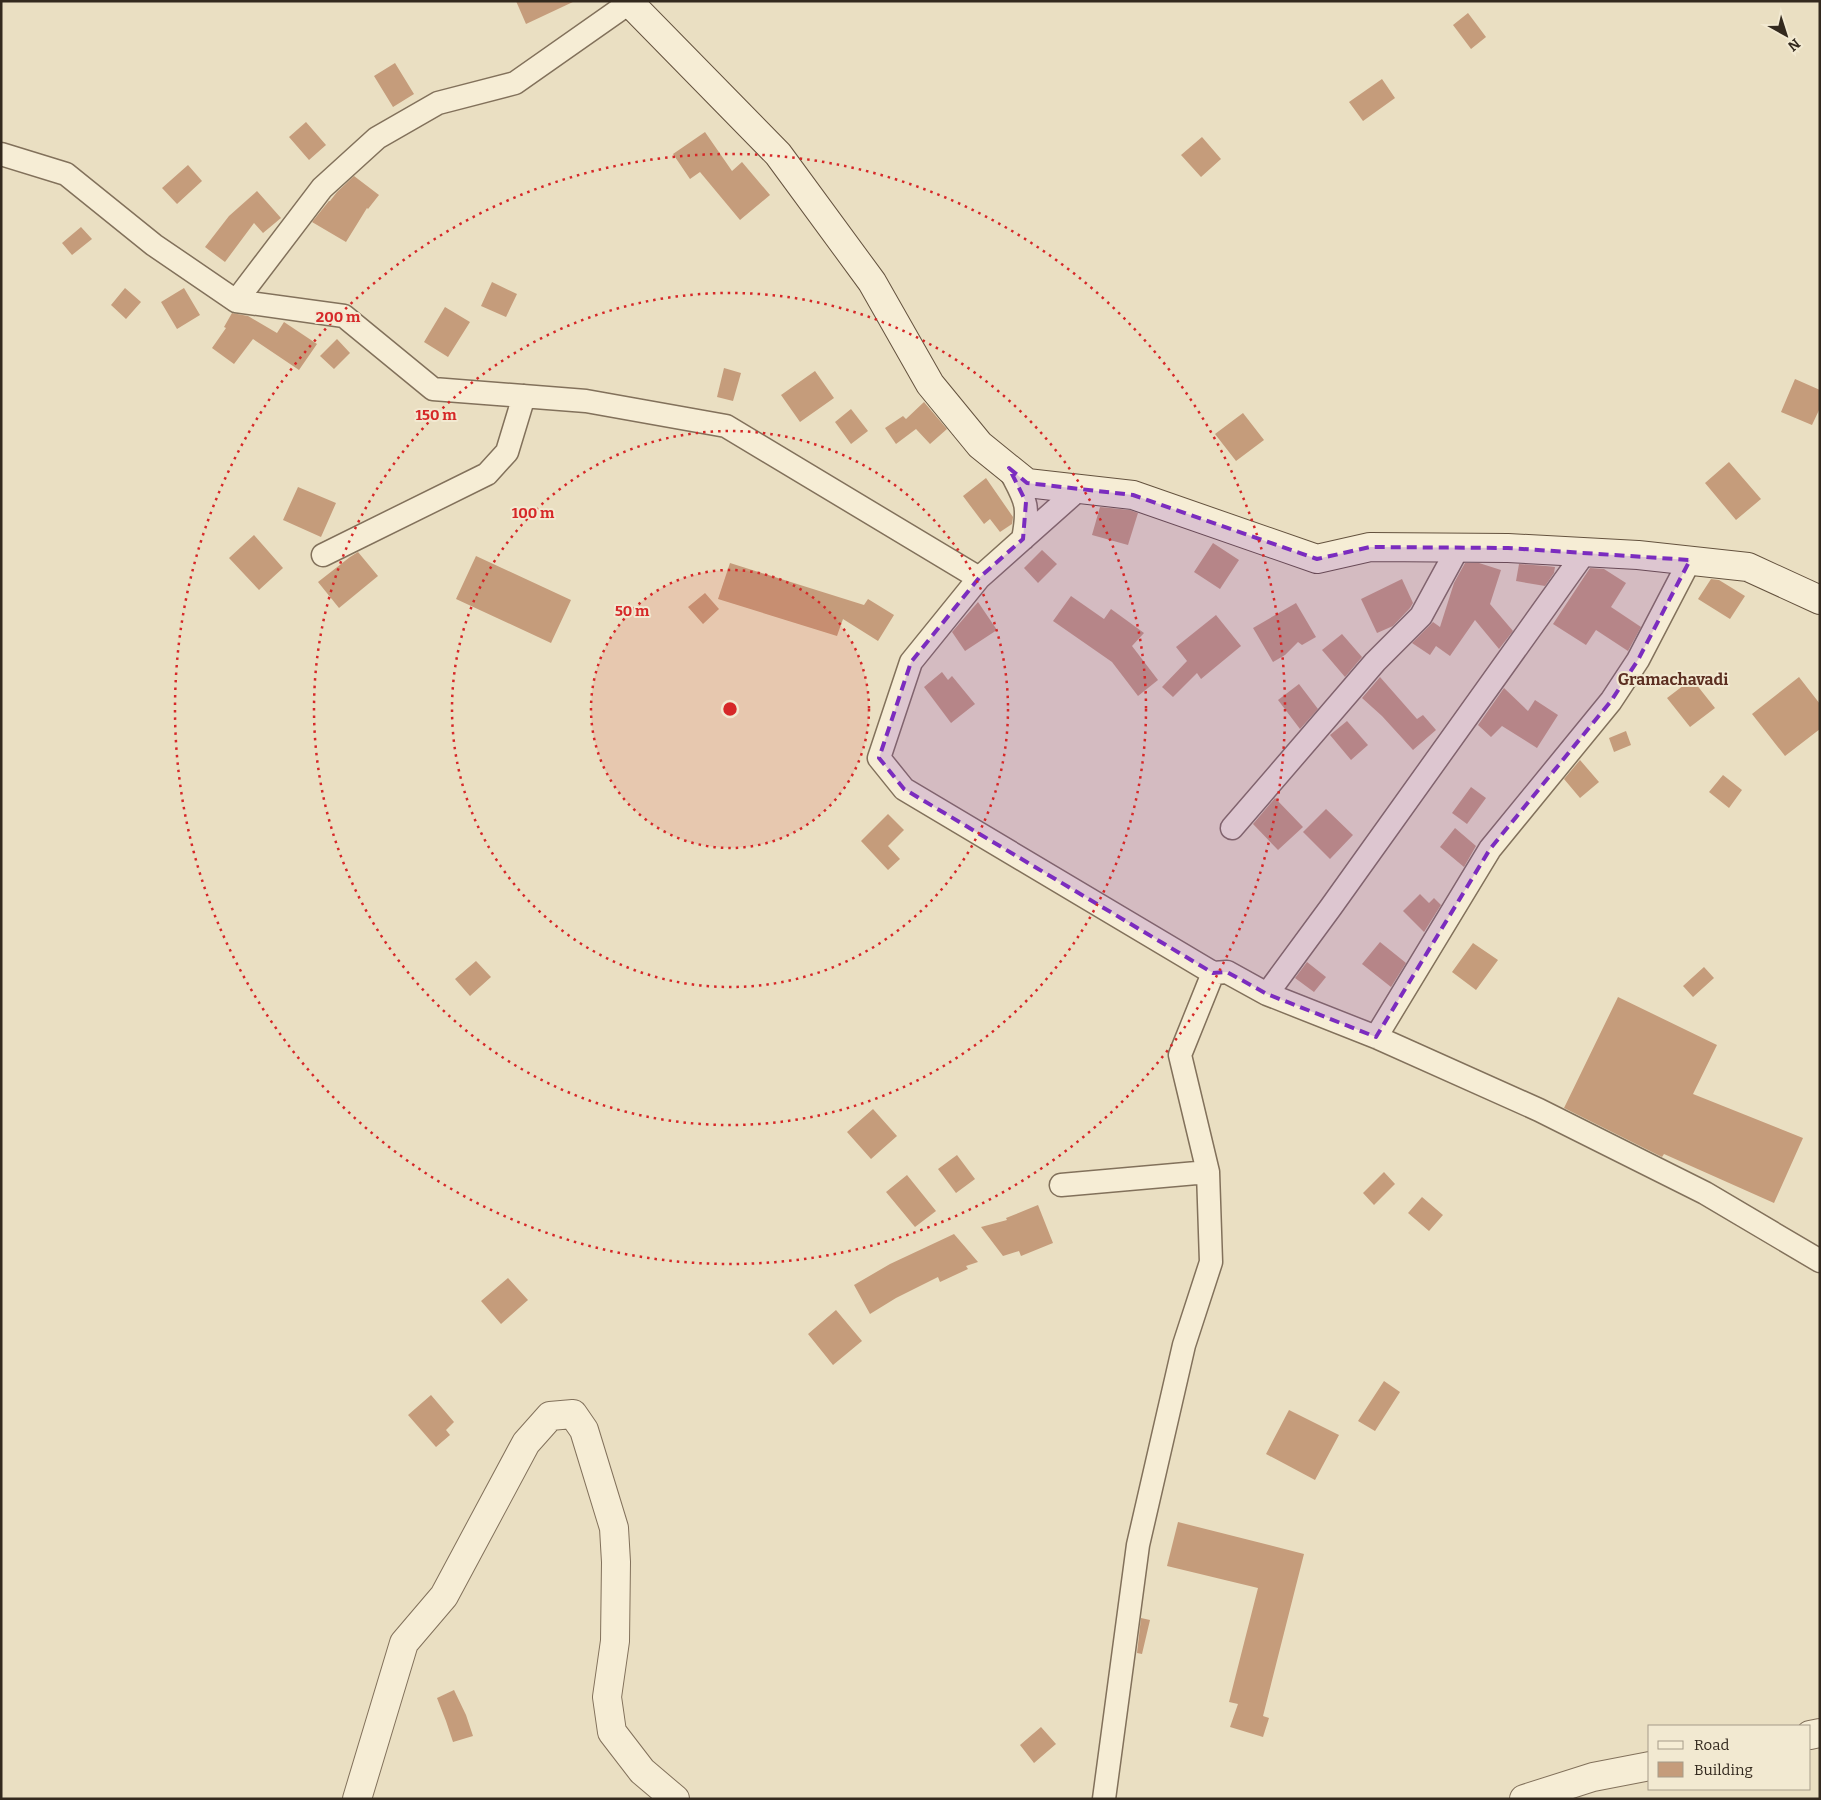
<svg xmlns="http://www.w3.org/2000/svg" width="1821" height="1800" font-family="Bitter,serif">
	<rect width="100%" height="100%" fill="#eadfc2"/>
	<!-- building -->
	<path fill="#c59c7b" d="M516,1H575L526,24Z
		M1468,13L1486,37L1471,49L1453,25Z
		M395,63L414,94L393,107L374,76Z
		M1382,79L1395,98L1363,121L1349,102Z
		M306,122L326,145L309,160L289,137Z
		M705,132L732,171L742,162L770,195L740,220L700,172L690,179L673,154Z
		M1202,137L1221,159L1201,177L1181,155Z
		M188,165L202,181L177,204L162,188Z
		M354,176L379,195L368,209L367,208L346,242L312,222L329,201H330L337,192Z
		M257,191L281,218L263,233L254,223L225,262L205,247L229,216Z
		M81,227L92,239L72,255L62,243Z
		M492,282L517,294L506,317L481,306Z
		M125,288L141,302L126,319L111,305Z
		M184,288L200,315L177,329L161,302Z
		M445,307L470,322L448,357L424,342Z
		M232,313L248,316L277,333L284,322L317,344L299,370L253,339L234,364L212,348L226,328L224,327Z
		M337,339L350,353L334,369L320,356Z
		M724,368L741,373L733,401L717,397Z
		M815,371L834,398L800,422L781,395Z
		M1795,379L1820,390V408L1812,425L1781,412Z
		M924,402L947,429L930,444L916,429L896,444L885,428L903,416L906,419Z
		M851,409L868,431L851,444L835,422Z
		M1243,413L1264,440L1236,461L1215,434Z
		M1729,462L1761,499L1736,520L1705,483Z
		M986,478L1013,517L1012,524L1000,532L990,519L984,524L963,496Z
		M298,487L336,503L321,537L283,520Z
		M1100,507L1130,510L1138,513L1128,545L1092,535Z
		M254,535L283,568L259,590L229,558Z
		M1213,543L1239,560L1220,589L1194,572Z
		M1042,550L1057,564L1038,583L1024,568Z
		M358,552L378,576L339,608L318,582L350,557Z
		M476,556L571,600L551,643L456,599Z
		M730,563L864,605L868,599L894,615L878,641L843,619L837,636L718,599Z
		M1465,563H1479L1501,570L1490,604L1513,631L1499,649L1475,620L1450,656L1436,646L1430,655L1412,643L1433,622L1440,627L1454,583Z
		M1519,564L1546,566L1555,567L1554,573L1545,586L1516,581Z
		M1590,568L1604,569L1626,583L1611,607L1641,627L1628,651L1596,630L1586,645L1553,624Z
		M1402,579L1413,603L1410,608L1393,626L1377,633L1361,599Z
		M1711,579L1719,580L1745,596L1730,619L1698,599Z
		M705,593L719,609L703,624L688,607Z
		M1071,596L1104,619L1111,609L1144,633L1132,646L1158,680L1138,696L1112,662L1053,621Z
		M978,602L997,630L965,651L952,632Z
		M1296,603L1316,637L1302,645L1298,642L1285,655L1273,662L1253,628Z
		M1216,615L1241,646L1201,679L1197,673L1173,697L1162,687L1187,661L1176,647Z
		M1342,634L1362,657L1345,677L1322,650Z
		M942,672L948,680L952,676L975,704L951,723L924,687Z
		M1380,677L1417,719L1423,715L1436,730L1413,750L1382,716L1362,698Z
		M1799,677L1820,704V729L1785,756L1752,714Z
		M1692,679L1715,708L1690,727L1667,698Z
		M1299,684L1318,709L1300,729L1278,700Z
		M1504,688L1528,711L1535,700L1558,715L1537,748L1502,726L1491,737L1478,725Z
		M1347,721L1368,745L1351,760L1330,735Z
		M1626,731L1631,745L1614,752L1609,738Z
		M1580,760L1599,782L1580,798L1564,779Z
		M1723,775L1742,790L1729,808L1709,792Z
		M1471,787L1486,798L1467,824L1452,813Z
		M1275,798L1303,827L1278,850L1253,824Z
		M1326,809L1353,835L1330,859L1303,832Z
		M888,814L904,830L888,846L900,859L888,870L861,841Z
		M1455,828L1476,846L1464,867L1440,847Z
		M1420,894L1429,903L1434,898L1441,905L1424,932L1403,911Z
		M1380,942L1406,963L1391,987L1362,964Z
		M1473,943L1498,960L1476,990L1452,972Z
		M476,961L491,977L470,996L455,979Z
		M1307,962L1326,977L1314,992L1295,978Z
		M1704,967L1714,978L1693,997L1683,986Z
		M1618,997L1717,1045L1693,1094L1803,1138L1774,1203L1664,1154L1662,1157L1564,1108Z
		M873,1109L897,1136L871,1159L847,1132Z
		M957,1155L975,1179L956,1193L938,1169Z
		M1384,1172L1395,1184L1374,1205L1363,1193Z
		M907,1175L936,1211L915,1227L886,1192Z
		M1422,1197L1443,1215L1429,1231L1408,1213Z
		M1038,1205L1053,1243L1021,1256L1019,1251L1003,1256L981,1227L1007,1220L1006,1218Z
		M954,1234L978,1262L966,1266L968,1269L940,1282L938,1277L896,1298L870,1314L854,1285L890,1264Z
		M508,1278L528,1300L501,1324L481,1301Z
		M836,1310L862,1341L833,1365L808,1334Z
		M1384,1381L1400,1392L1375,1431L1358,1421Z
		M431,1395L454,1422L446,1430L450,1435L436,1447L408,1415Z
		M1289,1410L1339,1435L1315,1480L1266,1454Z
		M1178,1522L1304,1554L1263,1716L1269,1718L1263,1737L1230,1727L1238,1704L1229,1702L1258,1588L1167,1566Z
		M1141,1618L1150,1620L1142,1654L1137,1653Z
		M454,1690L466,1715L473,1736L453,1742L446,1721L437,1698Z
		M1041,1727L1056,1744L1034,1763L1020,1745Z"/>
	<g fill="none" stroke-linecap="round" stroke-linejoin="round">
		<!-- minor casing -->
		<g stroke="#82715b" stroke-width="25">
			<path id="minor" d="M1,154L66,174L154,245L236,301L344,316L433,389L586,401L726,426L979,578L1079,489
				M236,301L322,188L377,138L438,103L515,83L629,3
				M1009,469C1025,500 1030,503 1023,539
				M323,555L487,474L507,452L524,396
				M979,578L911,662L879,758L904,789L1213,973L1227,972L1267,994L1376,1037L1539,1110L1705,1193L1820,1261
				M1232,828L1375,662L1421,616L1458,548
				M1267,994L1331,907L1585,552
				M1376,1037L1490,849L1611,701L1638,660L1690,560
				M1061,1185L1208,1172
				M1104,1799L1138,1545L1184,1345L1211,1262L1208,1172L1180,1055L1213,973"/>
		</g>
		<!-- tertiary casing -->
		<g stroke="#82715b" stroke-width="30">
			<path id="tertiary" d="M1810,1735L1820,1733
				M357,1799L404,1643L444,1596L526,1443L550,1416L573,1414L584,1430L614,1528L616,1562L615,1641L607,1697L612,1732L642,1771L675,1799
				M1524,1799L1593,1777L1650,1766"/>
		</g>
		<!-- secondary casing -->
		<g stroke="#64523e" stroke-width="30">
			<path id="secondary" d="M628,1L778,154L872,282L930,384L980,445L1027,483L1133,495L1317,559L1370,547L1508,548L1638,555L1748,567L1820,600"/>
		</g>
		<!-- minor -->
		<use href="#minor" stroke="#f6edd5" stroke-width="22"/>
		<!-- tertiary -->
		<use href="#tertiary" stroke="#f6edd5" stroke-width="28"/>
		<!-- secondary -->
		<use href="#secondary" stroke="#f6edd5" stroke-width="28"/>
	</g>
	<!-- marked area -->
	<path fill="#7b2cbf" fill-opacity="0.2" stroke="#7b2cbf" stroke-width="4" stroke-dasharray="10 6" stroke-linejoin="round" d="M1009,468L1027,483L1133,495L1317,559L1370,547L1508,548L1690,560L1638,660L1611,701L1490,849L1376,1037L1267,994L1227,972L1213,973L904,789L879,758L911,662L979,578L1023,539L1026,502Z"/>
	<!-- distance rings -->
	<circle cx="730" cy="709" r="139" fill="#d62828" fill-opacity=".12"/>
	<g fill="none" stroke="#d62828" stroke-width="2.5" stroke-dasharray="2.5 5">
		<circle cx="730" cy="709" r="139"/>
		<circle cx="730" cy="709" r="278"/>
		<circle cx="730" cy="709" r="416"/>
		<circle cx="730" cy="709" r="555"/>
	</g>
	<g text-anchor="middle" stroke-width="4" stroke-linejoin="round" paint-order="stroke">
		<!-- quarter labels -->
		<g font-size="16" font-weight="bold" fill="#5c2f21" stroke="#f2e9d1">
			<text x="1673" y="685">Gramachavadi</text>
		</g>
	</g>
	<circle cx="730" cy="709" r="8" fill="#d62828" stroke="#f2e9d1" stroke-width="2.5"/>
	<g font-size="15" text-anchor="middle" font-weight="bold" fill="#d62828" stroke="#f2e9d1" stroke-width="4" stroke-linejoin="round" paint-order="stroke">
		<text x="338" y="322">200 m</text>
		<text x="436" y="420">150 m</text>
		<text x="533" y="518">100 m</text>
		<text x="632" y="616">50 m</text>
	</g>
	<!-- border -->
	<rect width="1821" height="1800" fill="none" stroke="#33291e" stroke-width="5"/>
	<!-- legend -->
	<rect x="1648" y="1725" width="162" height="65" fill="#f2e9d1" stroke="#a69c89"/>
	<rect x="1658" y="1741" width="25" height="8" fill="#f6edd5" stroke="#a69c89"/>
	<text x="1694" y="1750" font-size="15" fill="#33291e">Road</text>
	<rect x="1658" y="1762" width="25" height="15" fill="#c59c7b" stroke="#a69c89"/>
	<text x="1694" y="1775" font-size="15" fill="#33291e">Building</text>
	<!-- north arrow -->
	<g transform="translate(1786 35) rotate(141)" stroke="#f2e9d1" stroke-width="4" paint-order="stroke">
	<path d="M0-4L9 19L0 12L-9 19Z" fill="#33291e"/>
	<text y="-8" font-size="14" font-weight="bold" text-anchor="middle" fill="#33291e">N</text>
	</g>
</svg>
